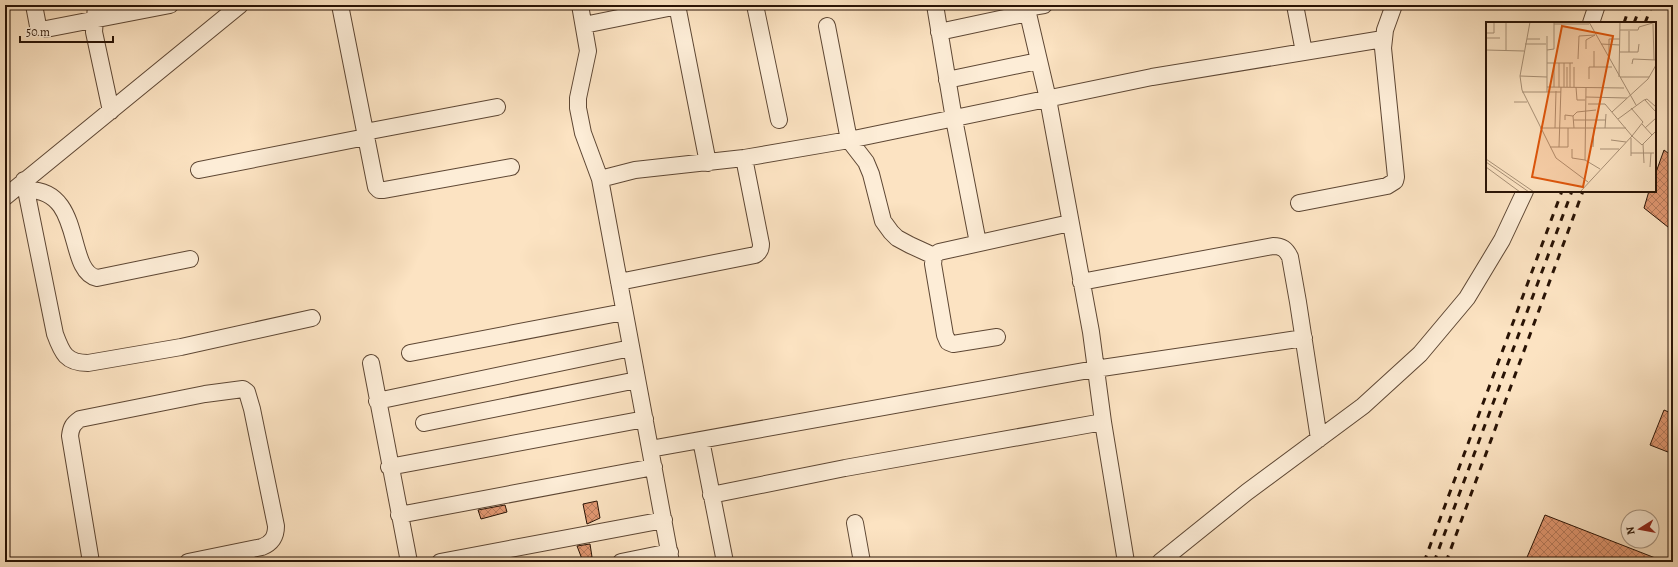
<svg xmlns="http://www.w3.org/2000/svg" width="1678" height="567" font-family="Alegreya,serif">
	<defs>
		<pattern id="building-cross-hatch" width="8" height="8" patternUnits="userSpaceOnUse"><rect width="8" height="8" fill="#e29872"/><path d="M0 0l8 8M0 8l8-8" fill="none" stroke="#b77b5c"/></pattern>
	</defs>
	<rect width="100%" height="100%" fill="#fce3c2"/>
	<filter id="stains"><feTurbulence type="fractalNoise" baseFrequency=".005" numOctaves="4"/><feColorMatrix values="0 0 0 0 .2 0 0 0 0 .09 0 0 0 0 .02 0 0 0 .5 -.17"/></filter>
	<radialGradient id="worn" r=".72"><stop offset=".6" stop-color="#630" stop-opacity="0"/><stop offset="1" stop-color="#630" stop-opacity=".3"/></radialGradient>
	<!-- building -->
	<path fill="url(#building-cross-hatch)" stroke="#291305" d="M1664,150L1673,157V231L1644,208L1649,191H1655V175Z
		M1664,410L1673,414V454L1650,445Z
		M597,501L600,518L587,524L583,504Z
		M505,505L507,512L481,519L478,510Z
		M1545,515L1663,561V562H1525Z
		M590,544L592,557L582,559L577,546Z"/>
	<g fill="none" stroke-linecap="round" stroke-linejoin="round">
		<!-- minor casing -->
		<g stroke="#5e4734" stroke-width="18">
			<path id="minor" d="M34,5L38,26L46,29L170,5
				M96,5L94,32L111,111
				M340,5L376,187L379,190H384L511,167
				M580,5L588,51L578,98V108L583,133L600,179L671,562
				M677,5L708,163
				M755,5L779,120
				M935,5L954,119L978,243
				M1026,5L1048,99L1091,332L1103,422L1126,562
				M1295,5L1304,52
				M1026,8L1044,5
				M1591,23L1597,5
				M584,25L678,6
				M827,26L849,140L866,162L871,174L883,221L891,232L897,238L910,245L934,256
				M939,32L1028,13
				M947,80L1038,61
				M365,132L497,107
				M199,170L366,137
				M600,179L635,170L744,158L849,140L1152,77L1383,39
				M24,180L55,334C62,353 66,363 88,363L181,347L312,318
				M26,190C85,188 65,271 97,278L190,259
				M5,197L240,5
				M1299,203L1387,186L1395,181L1396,177L1383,48L1385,30L1394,5
				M619,282L755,255C760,252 761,249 761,244L744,158
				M1081,282L1273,246C1282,246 1286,249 1290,257L1298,302L1319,439
				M997,337L953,344L948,342L945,335L933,264L934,256L939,252L1070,223
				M410,353L624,312
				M371,363L409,562
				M377,401L631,348
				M424,423L637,380
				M701,440L725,562
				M650,449L1095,369L1304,338
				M389,467L645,419
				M711,495L845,468L1103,422
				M399,515L654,467
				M855,523L862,562
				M91,562L70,436C71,427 73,424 80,419L205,394L243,389L247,392L252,409L276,526C276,537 272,543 262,547L188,562
				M440,562L664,520
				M621,562L670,552
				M1160,562L1247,492L1363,406L1420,354L1467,298L1502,240L1525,191"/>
		</g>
		<!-- minor -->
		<use href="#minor" stroke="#fdedd7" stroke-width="16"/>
		<!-- rail -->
		<path stroke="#291305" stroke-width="3" stroke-dasharray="7 7" stroke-linecap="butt" d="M1624,23L1630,5
			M1634,23L1641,5
			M1645,23L1652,5
			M1424,562L1562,191
			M1434,562L1572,191
			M1446,562L1583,191"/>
	</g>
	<!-- overview -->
	<g transform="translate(1486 22)">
		<rect width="170" height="170" fill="#fce3c2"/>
		<path fill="none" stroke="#a89076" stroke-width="1" d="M44,0L34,54L36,68L70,136L102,160M103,0L150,83M68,2H103M167,2L168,38M134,8H152L153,5L170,0M0,11H8V0M0,16H14M41,17H54M39,22H60M115,22L134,23M100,27V18L109,13M0,28L38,29M20,28V0M61,28L68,27V1M108,29V45M134,30H152L153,22M143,30V9M92,37L93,14L109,13M123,37V17H134M61,41H87M84,41V65M146,42L147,37L170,38M81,45V65M88,45V65M34,54L61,55M133,55L134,0M134,55H163M103,57V45H126M61,65L138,66M68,65V41M73,65V41M78,65V41M90,65L91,78H99M36,70H75M61,70V14M100,75L141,76M159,78L169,89M28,80H41M102,82H119L146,114M145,86L157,100L146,114M126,90L162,57L170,43M87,94L91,90L110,88M132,97L158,78L161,77L170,85M79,98V93L87,94L88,106M88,98H120M156,102L166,113M54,106H140M69,106L70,69M119,106L120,92M159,106L170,96M125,118L140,120M157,122L158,141M64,125H82V106M73,125L75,65M107,125L108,106M86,127V136L99,138L114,147M114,127H133M145,131H168M145,134V116M0,137L48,170M99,138L100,65M0,140L43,170M0,145L34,170M164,145L165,131M94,170L146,114L156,123L170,109"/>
		<path fill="#de560c" fill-opacity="0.15" stroke="#de560c" stroke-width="2" d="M76,4L127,14L97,165L46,155Z"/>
		<rect width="170" height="170" fill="none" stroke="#291305" stroke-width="2"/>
	</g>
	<!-- margin -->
	<rect width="1678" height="567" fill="none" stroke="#fce3c2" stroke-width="20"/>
	<rect x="6" y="6" width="1666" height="555" fill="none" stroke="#291305" stroke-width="2"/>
	<rect x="10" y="10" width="1658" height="547" fill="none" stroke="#291305"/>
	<!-- north arrow -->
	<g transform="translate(1640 529) rotate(259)"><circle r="19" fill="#fdedd7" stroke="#a89683"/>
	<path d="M0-3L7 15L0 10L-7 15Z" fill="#8f2418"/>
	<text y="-6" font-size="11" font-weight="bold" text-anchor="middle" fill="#291305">N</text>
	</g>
	<!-- scale -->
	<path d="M20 36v6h93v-6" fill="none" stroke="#291305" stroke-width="2"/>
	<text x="26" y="36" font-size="12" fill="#291305" stroke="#fdedd7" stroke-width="3" paint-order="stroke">50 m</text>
	<rect width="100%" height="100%" filter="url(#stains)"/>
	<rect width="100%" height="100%" fill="url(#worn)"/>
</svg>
